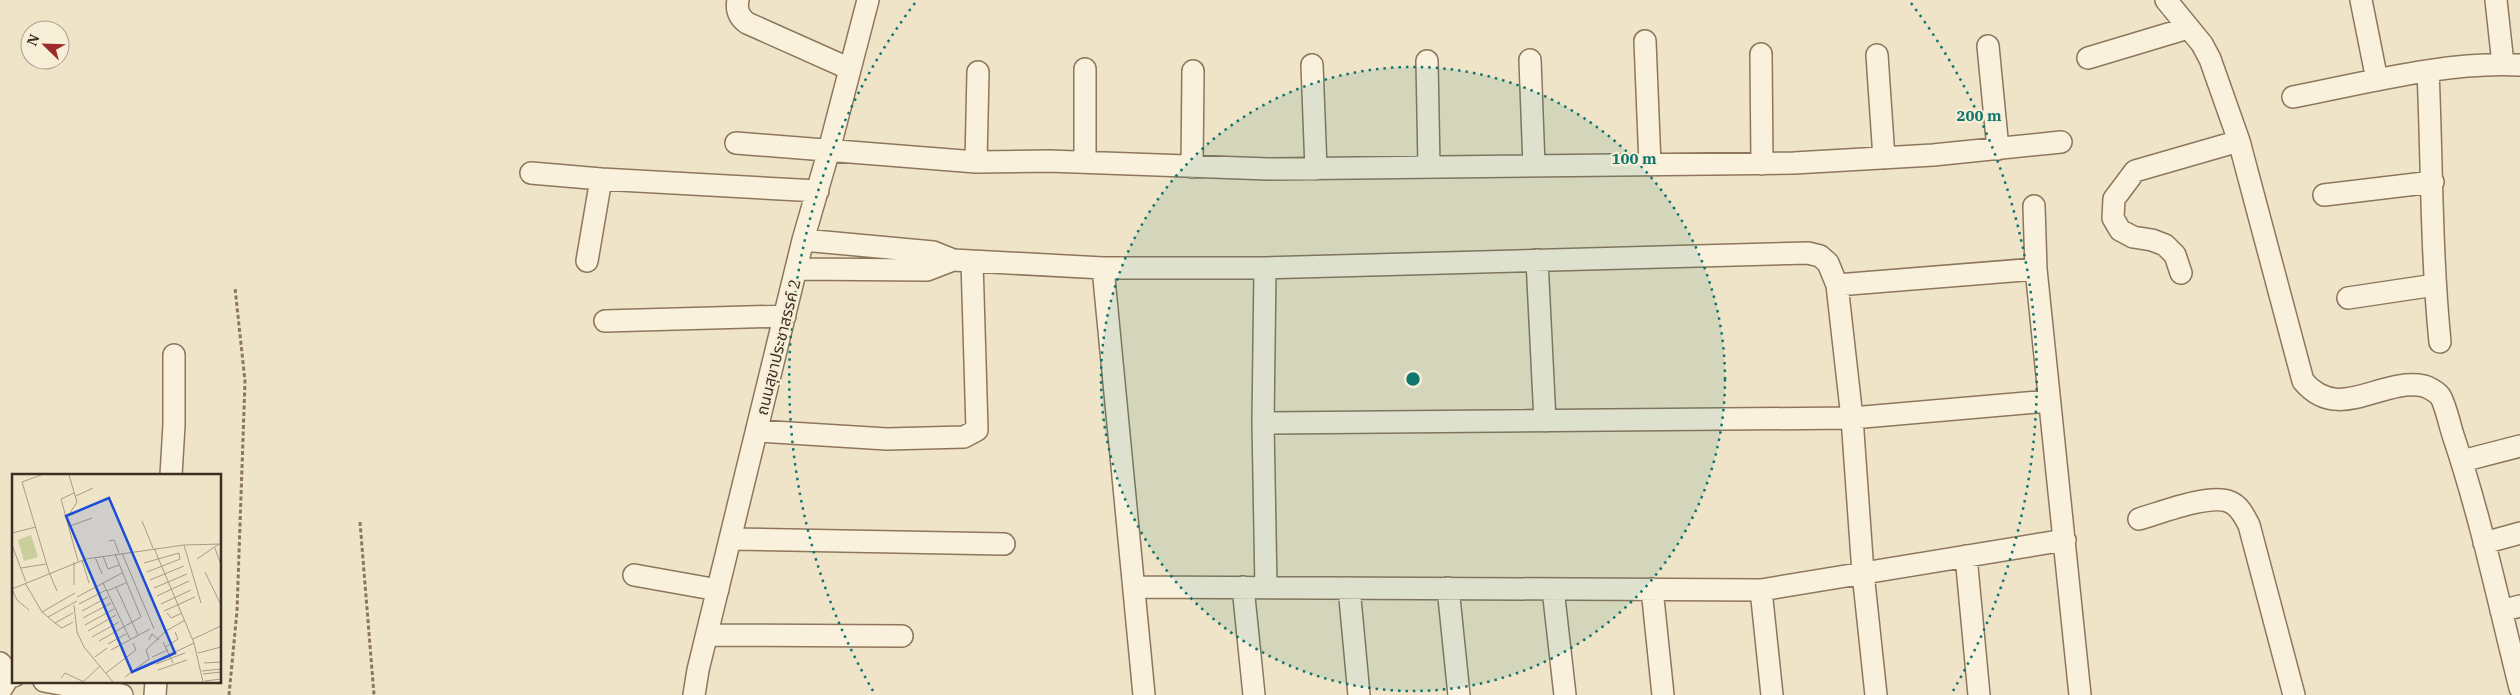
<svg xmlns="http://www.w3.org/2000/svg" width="2520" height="695" font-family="'IBM Plex Serif','Noto Sans Thai',serif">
	<rect width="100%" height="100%" fill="#f0e4c8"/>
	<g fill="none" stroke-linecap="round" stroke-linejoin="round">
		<!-- minor casing -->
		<g stroke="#8d765c" stroke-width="24">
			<path id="minor" d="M738,0C736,10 739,17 747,23L850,69
				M2166,0L2202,44L2210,59L2239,141L2303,381C2339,424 2380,377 2424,386C2428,387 2437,392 2440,396C2445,403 2450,426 2453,435C2481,518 2499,604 2520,688
				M2361,0L2377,80
				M2496,0L2503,64
				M1645,41L1650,165
				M1988,46L1998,149
				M1761,54L1762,164
				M1877,55L1884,158
				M2088,58L2188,28
				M1530,60L1534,166
				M1427,61L1429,167
				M1312,65L1316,169
				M1085,69V162
				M2428,71C2432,161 2431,252 2440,342
				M2293,97C2364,83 2448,61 2520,65
				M736,143L976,162L1049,161L1268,169L1794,163L1933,155L2061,142
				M976,162L978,72
				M1192,167L1193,71
				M531,173L601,179
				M2324,195L2433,182
				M2034,206L2036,269L2080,695
				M803,240L933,252L953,260L1103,268H1265L1808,253L1820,256L1828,263L1837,285L1852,418L1863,573L1876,695
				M1537,260L1545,421
				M587,261L601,179L818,191
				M1103,268L1144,695
				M1265,268L1263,423L1266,587
				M797,269L927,270L953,260
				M2181,273L2175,255L2165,245L2152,240L2133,237L2120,230L2113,218L2114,199L2135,171L2239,141
				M1837,285L2036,269
				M2348,298L2435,285
				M605,321L785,316
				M1263,423L1852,418L2049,401
				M757,431L887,439L964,437L977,430L972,261
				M2462,461L2520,446
				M171,475L174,425V355
				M2139,519C2160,513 2210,493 2230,502C2240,506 2244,516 2249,525L2294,695
				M730,539L1004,544
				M2484,543L2520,533
				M1966,556L1979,695
				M634,575L718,590
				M1134,587L1761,590L2065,540
				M1243,587L1254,695
				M1349,588L1359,695
				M1448,588L1459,695
				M1553,589L1565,695
				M1652,589L1663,695
				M1761,590L1772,695
				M2501,611L2520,606
				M707,635L902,636
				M0,663L10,675L14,676
				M44,681L122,695
				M0,691L10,675
				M155,695L156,681
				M694,695L698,670L803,240L829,150L868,0"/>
		</g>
		<!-- path -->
		<path stroke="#8d765c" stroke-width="3" stroke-dasharray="4 2.5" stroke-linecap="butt" d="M360,522L374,695
			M229,695L237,611L245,381L235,288"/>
		<!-- minor -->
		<use href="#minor" stroke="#faf1dc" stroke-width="21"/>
	</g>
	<!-- distance rings -->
	<circle cx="1413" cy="379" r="312" fill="#0f766e" fill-opacity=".12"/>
	<g fill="none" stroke="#0f766e" stroke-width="2.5" stroke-dasharray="2.5 5">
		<circle cx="1413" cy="379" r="312"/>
		<path d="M873 691A624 624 0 0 1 915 3M1911 3A624 624 0 0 1 1953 691"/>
	</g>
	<g text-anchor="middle" stroke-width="4.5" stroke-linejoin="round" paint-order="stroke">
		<!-- street labels -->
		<g font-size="16" fill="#3d2e20" stroke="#f7eed8">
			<text transform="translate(778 347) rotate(-76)" y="6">ถนนสุขาประชาสรรค์ 2</text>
		</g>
	</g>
	<!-- overview -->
	<g transform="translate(12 474)">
		<rect width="209" height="209" fill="#f0e4c8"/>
		<path d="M19,61L26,83L12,87L6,66Z" fill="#c9cf9b"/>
		<path fill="none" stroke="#a89b85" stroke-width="1" d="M29,1L10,8L37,98M62,19L49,25L66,87M64,22L81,14M56,42L65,28L57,1M130,47L141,74M58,52L80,44M0,59L24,53M97,67L102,66L107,79M0,71L14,108M172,71L189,129M142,74L182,169L191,208M203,74L209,91M110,79L142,155M91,82L96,95L107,91M83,83L90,100M185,85L207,70M70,86L77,109M132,89L167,79L168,85L135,98M9,94L34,90M37,98L45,117M193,98L209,131M138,106L172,92M13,109L30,138L43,149L50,154L61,148M91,109L118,165M62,111V88M104,113L126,161M142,114L175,100M0,115L74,85L172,71L209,70M0,115L5,126L17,136M95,117L114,109M145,122L177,107M65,123L110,99M67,130L94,116M149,130L179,116M62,131L65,158L72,173L101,208M70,137L96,123M152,137L183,123M30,138L63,119M155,139L159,144L170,139M36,143L65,127M71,144L99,129M43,149L61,139M73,151L102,135M76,157L104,141M80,163L107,148M181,165L209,152M137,166L140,160L147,166M87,167L129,143L103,80M151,168L161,189M96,170L114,160M154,173L166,165L163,158M99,176L138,155M186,179L209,173M159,180L182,169M83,183L95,174M140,183L156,176M192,189L209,188M144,190L173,179M146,196L175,186M190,197L209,195M94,199L124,176L121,169M191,200L209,198M113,203L137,185L134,176L154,157L173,146M49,204L53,199L72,208M193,207L209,205M71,208L88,192"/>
		<path fill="#1d4ed8" fill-opacity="0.15" stroke="#1d4ed8" stroke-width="2.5" d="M97,24L163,179L120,198L54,42Z"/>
		<rect width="209" height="209" fill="none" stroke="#3d2e20" stroke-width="2.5"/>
	</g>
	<circle cx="1413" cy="379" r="8" fill="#0f766e" stroke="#f7eed8" stroke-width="2.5"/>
	<g font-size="15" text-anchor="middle" font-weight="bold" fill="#0f766e" stroke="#f7eed8" stroke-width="4.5" stroke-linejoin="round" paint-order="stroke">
		<text x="1979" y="121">200 m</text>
		<text x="1634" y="164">100 m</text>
	</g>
	<!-- north arrow -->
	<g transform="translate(45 45) rotate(293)"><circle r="24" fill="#f7eed8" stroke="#ada18e"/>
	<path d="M0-4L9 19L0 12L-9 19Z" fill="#9e2a2b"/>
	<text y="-8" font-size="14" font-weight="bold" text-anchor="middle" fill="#3d2e20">N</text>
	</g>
</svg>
